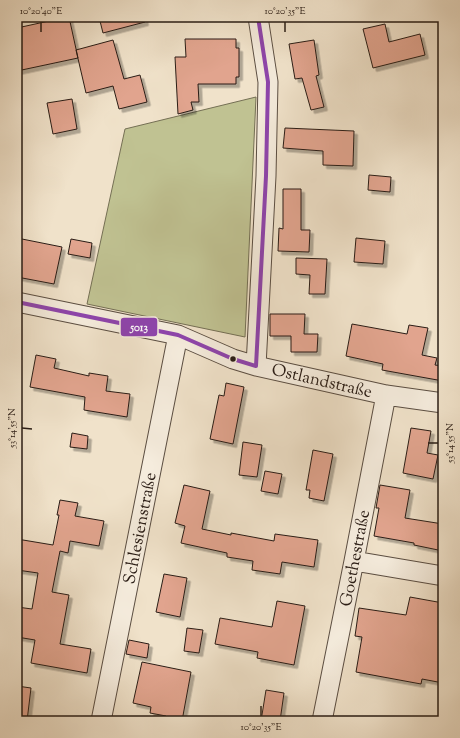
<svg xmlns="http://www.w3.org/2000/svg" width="460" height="738" font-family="'Sorts Mill Goudy',serif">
	<defs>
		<filter id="shadow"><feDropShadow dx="3.5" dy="3.5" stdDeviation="0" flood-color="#0004"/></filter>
	</defs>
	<rect width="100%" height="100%" fill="#f0e2ca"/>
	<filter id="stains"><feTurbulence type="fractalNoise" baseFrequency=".005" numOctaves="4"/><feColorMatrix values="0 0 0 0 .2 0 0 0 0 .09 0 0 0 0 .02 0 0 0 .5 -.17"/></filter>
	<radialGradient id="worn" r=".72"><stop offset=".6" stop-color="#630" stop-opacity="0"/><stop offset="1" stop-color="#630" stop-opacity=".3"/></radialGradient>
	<!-- green -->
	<path fill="#c0c292" stroke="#746f54" d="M256,97L245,337L87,304L125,129Z"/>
	<!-- building -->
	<path fill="#e1a48e" stroke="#291c15" filter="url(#shadow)" d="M67,17H69L78,58L17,71V28Z
		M99,17H144L145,22L103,33Z
		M385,24L389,42L420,34L425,55L373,68L363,29Z
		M185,39H236V48H239V77H236V84H198L199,102H191L193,110L178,114L175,57H186Z
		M113,40L124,79L140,75L147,102L119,109L113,86L86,93L76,50Z
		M314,40L319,75L316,76L324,107L311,110L302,78L295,79L289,44Z
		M72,99L77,129L53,134L47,103Z
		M285,128L354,131L353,166L323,165V151L283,148Z
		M369,175L391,177L390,192L368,190Z
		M283,189H301V230H310L309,252L278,251L279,228L283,229Z
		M17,238L62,247L54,284L17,277Z
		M356,238L385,241L383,264L354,262Z
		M71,239L92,243L90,258L68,254Z
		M296,258L327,259L325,294H309L310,275L296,274Z
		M270,314H305L304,334H318L317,352H291V336H270Z
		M352,324L407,334L409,325L428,328L422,355L437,358L435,365L443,366V381L382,370L383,364L346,356Z
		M36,355L56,359L54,368L89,376V373L108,376L106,391L130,394L127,417L84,410L85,397L30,387Z
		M226,383L244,387L233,444L210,439L219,395L224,396Z
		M411,428L431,431L427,453L438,455L433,479L403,473Z
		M72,433L88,436L87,449L70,447Z
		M243,442L262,445L257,477L239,475Z
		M313,450L333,454L324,501L309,498L310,490H306Z
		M265,471L282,474L278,494L261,491Z
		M184,485L210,491L202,529L231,535V533L274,541L275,534L318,540L314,567L282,562L280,574L252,570L253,561L227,557V553L181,543L185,526L175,523Z
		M380,485L410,490L405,518L443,524V551L414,545V543L374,536L379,508H376Z
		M60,500L78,503L75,516L104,521L99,546L70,541L68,553L60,551L52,592L69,595L60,644L91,649L87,673L31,663L35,640L17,637V607L32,609L38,573L17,570V539L53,545L59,515H57Z
		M164,574L187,578L180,617L156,612Z
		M410,597L443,603V683L422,679L421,684L356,672L362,637L355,636L359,608L406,615Z
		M277,601L305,606L294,665L257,658L258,652L215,644L220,618L272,627Z
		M187,628L203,630L199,653L184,651Z
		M129,640L149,644L147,658L126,654Z
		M142,662L191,672L182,721H165L166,716L150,713L151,707L133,703Z
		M17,686L31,688L27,721H17Z
		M266,690L284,693L280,721H261Z"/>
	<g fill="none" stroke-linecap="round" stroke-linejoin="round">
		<!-- minor casing -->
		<g stroke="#5b4e42" stroke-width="21">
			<path id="minor" d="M17,302L178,335L233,359L256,366L386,395L443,403
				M256,366L266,176L268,82L258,17
				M354,561L443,576
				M101,721L178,335
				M322,721L354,561L386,395"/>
		</g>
		<!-- minor -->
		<use href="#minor" stroke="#f5ecdd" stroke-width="19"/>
		<!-- bus-1 casing -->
		<g stroke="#f5ecdd" stroke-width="7">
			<path id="bus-1" d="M17,302L178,335L233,359L256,366
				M256,366L266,176L268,82L258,17"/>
		</g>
		<!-- bus-1 -->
		<use href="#bus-1" stroke="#8e44ad" stroke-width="4"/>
	</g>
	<!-- ticks -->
	<path fill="none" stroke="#291c15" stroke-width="1.5" d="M41,32V22M285,32V22M22,428L32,429M428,443H438M261,716V706"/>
	<!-- markers -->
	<circle fill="#291c15" stroke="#f5ecdd" stroke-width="1.5" cx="233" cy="359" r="3.5"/>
	<g text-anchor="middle" stroke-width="3" stroke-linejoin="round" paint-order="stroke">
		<!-- street labels -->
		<g font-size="17" fill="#291c15" stroke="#f5ecdd">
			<text transform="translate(322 380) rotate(13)" y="6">Ostlandstraße</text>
			<text transform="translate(139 528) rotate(-79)" y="6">Schlesienstraße</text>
			<text transform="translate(354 558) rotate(-79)" y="6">Goethestraße</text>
		</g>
	</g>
	<rect stroke="#f5ecdd" stroke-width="1.5" x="120" y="317" width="38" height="20" rx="4" fill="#8e44ad"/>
	<g font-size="11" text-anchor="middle" font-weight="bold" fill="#fff">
		<text x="139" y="331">5013</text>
	</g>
	<!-- margin -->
	<rect width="460" height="738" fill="none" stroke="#f0e2ca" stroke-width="44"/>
	<rect x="22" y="22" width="416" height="694" fill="none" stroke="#291c15" stroke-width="1.5"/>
	<g font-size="10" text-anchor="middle" fill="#291c15">
		<text x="41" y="14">10°20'40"E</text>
		<text x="285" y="14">10°20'35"E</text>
		<text transform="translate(11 428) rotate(-90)" y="4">53°14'55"N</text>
		<text transform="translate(449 443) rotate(-90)" y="4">53°14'55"N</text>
		<text x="261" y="730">10°20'35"E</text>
	</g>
	<rect width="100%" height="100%" filter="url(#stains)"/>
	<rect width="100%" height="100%" fill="url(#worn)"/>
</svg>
